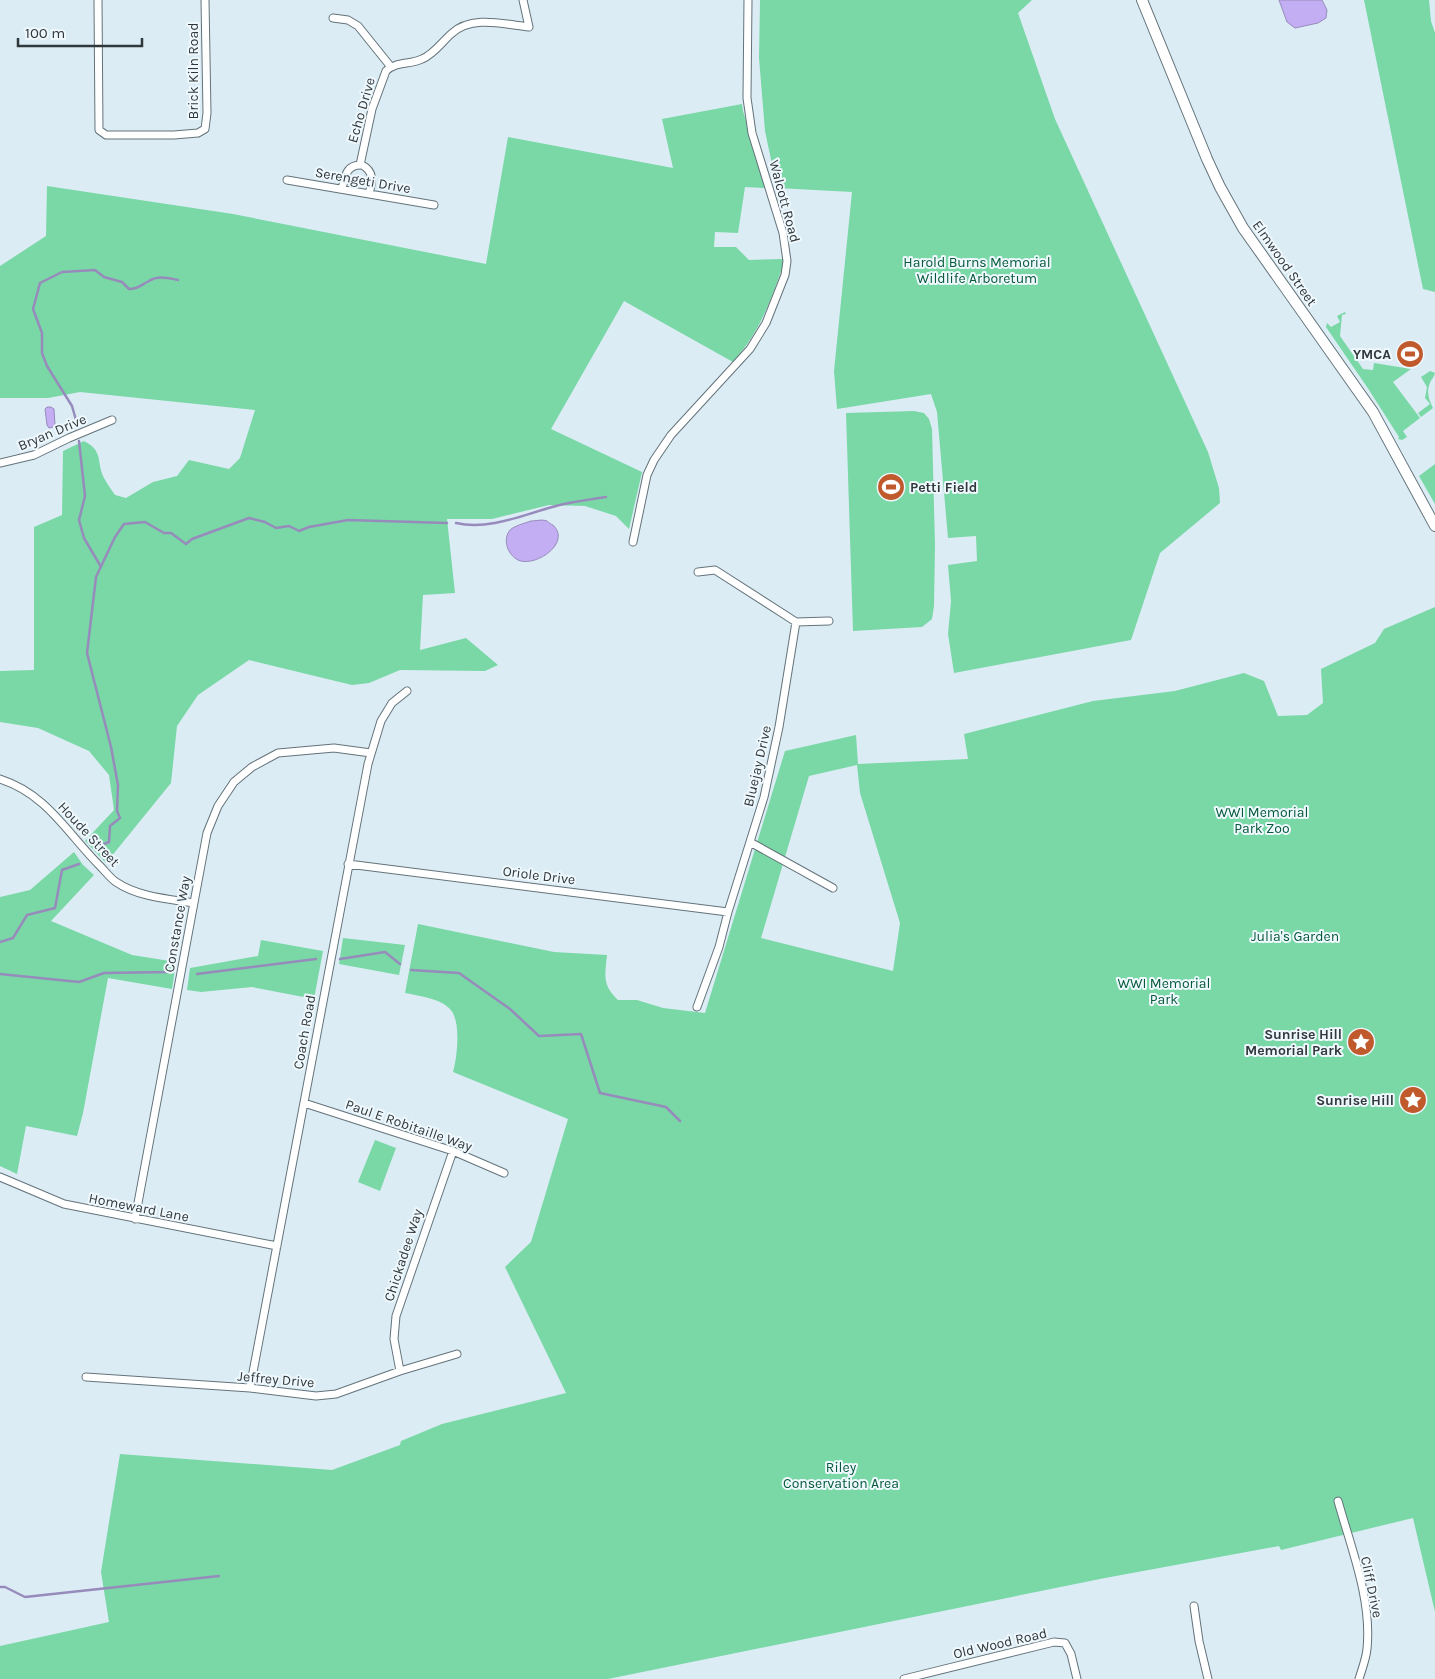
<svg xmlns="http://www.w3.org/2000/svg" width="1435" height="1679" font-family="Karla,sans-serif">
	<rect width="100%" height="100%" fill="#dbecf5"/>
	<!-- green -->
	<path fill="#79d8a6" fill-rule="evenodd" d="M760,0H1032L1018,13L1055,119L1208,452L1219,488L1220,503L1160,553L1131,640L954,673L948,634L951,601L948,565L977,561L976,536L948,538L937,412L931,394L837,409L834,371L852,192L777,188L765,131L759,58Z
		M1364,0H1429L1431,21L1435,33V292L1423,289Z
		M742,104L743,111L766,188L745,187L738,233L715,232L714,247H736L749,260L783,259L784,263C770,302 761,330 733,362L624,301L551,429L642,472L629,529L616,516L585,506L549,505L492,519H447L455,593L423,595L420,650L466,638L498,665L485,671L400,670L369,683L352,685L249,660L198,695L177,726L171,783L106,863L85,841L114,810L109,775L89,751L38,728L0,722V671L34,670V527L62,515L63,451L84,441C104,451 96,462 104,478C107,484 111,489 115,495L126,498L153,482L177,476L189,460L229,469L240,458L255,410L80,392L48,398H0V266L46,236L47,186L233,214L486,264L508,137L673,168L662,119Z
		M1345,312L1346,314L1342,315L1340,336L1363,369L1373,370L1374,363L1411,369L1393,382L1420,418L1403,431L1407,437L1402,440L1398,439L1399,437L1369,390L1326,327L1327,323L1331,327L1340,322L1337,316Z
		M1430,371L1435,373C1434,378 1431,379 1430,383C1426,392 1429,400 1433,408L1421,417L1418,413L1430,404L1425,398L1427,387L1421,377Z
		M914,411L924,413L929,419L932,429L935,545L934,606L932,619L922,627L853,631L846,413Z
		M1435,464V504L1419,476Z
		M1435,607V1612L1413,1518L1281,1550L1279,1546L1105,1578L608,1679H0V1646L109,1622L101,1572L120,1454L332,1470L400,1445L401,1441L442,1424L566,1393L505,1267L531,1242L568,1119L453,1072C457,1058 462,1019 449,1008C438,998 420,996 405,993L418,924L554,952L607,955C605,976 602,985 618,1000H637L663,1008L705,1013L785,751L856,735L858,764L968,759L964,734L1093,701L1175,691L1244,673L1264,681L1278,716L1307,715L1323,703L1321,669L1375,643L1384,629ZM857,765L860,793L900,923L893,971L761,938L809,776Z
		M74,852L83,865L94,875L51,921L132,955L176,962L172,989L108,978L83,1113L77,1136L26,1126L17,1174L0,1166V897L30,890Z
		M343,938L405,945L399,975L339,964Z
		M261,940L323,951L314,999L252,987L201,992L187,990L190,968L258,956Z
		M375,1140L396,1148L380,1191L358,1182Z"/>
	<!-- water -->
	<path fill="#c3aef3" stroke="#978bbc" d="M1279,0H1322L1327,10L1326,18L1318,23L1295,28L1287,22Z
		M47,407H51L54,409L55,425L53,427L49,428L47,425L45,409Z
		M531,521C536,521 542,519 547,521C547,521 552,525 553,525C572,543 535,568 518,560C508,555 502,540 510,530C514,526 525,523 531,521Z"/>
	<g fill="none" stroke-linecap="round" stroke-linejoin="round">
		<!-- stream -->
		<path stroke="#978bbc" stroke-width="2.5" d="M78,427L72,406L47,366L42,353V333L33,309L40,283L62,272L95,270L104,277L122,282L129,289C138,289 141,285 149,281C158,275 168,278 178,280
			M79,441L85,496L79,520L84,538L101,567
			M456,523C493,531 528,512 564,504C578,501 593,499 606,497
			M99,846L109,842L110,826L120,818L117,811L118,785L111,747L87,653L96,577L115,537L124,524L145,522L164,533H171L186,544L192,539L249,518L265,522L276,528L289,526L299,531L309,527L348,520L447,523
			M0,942L13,938L27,915L55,908L62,870L79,864
			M340,959L385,952L400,964
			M411,970L459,973L510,1009L539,1036L581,1034L600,1093L666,1107L680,1121
			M0,974L79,982L104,973L170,972
			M197,974L316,959
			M0,1587H5L25,1597L219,1576"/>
		<!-- minor casing -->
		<g stroke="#64737a" stroke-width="9">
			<path id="minor" d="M98,0L99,130L106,135H174L198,133L205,129L207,113L205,0
				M333,18L348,20L358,26L391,67
				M360,165L372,109L386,71C396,61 410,65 422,59C434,54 441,43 451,34C471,15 503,24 529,27L523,0
				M287,180L434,205
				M342,189C345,177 346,164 362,165C375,172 372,182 369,194
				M0,463L34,455L69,438L112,420
				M633,542L647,475L654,460L671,435L750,349L766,323L785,275L787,261L783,233L752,133L747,98L748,0
				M698,572L715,570L796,622L829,621
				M0,779C47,794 67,833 100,866C105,871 110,878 116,882C138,897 168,899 194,903
				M750,842L833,888
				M348,864L728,912
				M697,1007L719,947L728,912L764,797L779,727L796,622
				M304,1103L453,1151L504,1173
				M0,1177L64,1204L277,1246
				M135,1219L207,833L218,806L234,782L252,767L278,753L334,748L371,753
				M400,1371L394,1339L396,1316L453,1151
				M86,1377L250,1388L316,1396L336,1394L400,1371L457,1354
				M250,1388L368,764L381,721L392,703L407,691
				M1338,1501C1351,1548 1372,1599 1367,1649C1366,1659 1362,1669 1359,1679
				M1194,1606L1199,1641L1208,1679
				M904,1679L1054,1642L1065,1643L1071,1654L1077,1679"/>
		</g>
		<!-- secondary casing -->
		<g stroke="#64737a" stroke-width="12">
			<path id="secondary" d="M1142,0L1207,159L1220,187L1243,228L1373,412L1435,526"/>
		</g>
		<!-- minor -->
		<use href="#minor" stroke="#fff" stroke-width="7"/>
		<!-- secondary -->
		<use href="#secondary" stroke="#fff" stroke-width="10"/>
	</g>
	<!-- icons -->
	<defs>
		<g id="stadium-disc" transform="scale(1.4375)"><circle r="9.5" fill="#c05a2d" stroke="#eef8fd"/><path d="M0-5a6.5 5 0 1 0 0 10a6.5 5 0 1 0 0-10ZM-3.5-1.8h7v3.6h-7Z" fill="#fff"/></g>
		<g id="sight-disc" transform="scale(1.4375)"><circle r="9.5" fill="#c05a2d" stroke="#eef8fd"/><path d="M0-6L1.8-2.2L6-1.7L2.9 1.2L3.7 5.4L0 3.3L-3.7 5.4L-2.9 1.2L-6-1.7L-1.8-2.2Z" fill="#fff"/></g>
	</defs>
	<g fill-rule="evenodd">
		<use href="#stadium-disc" x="1410" y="354"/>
		<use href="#stadium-disc" x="891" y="487"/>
		<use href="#sight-disc" x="1361" y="1042"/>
		<use href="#sight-disc" x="1413" y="1100"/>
	</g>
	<g text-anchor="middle" stroke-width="4" stroke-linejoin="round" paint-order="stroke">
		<!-- street labels -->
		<g font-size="14" fill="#31383b" stroke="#eef8fd">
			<text transform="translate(193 71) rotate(-90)" y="5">Brick Kiln Road</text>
			<text transform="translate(361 110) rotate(-74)" y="5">Echo Drive</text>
			<text transform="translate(363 180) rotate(10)" y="5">Serengeti Drive</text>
			<text transform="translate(785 201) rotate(75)" y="5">Walcott Road</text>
			<text transform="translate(1285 263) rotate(55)" y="5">Elmwood Street</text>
			<text transform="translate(52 432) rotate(-23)" y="5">Bryan Drive</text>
			<text transform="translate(757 766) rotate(-77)" y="5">Bluejay Drive</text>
			<text transform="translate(89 834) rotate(47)" y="5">Houde Street</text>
			<text transform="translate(539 875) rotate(7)" y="5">Oriole Drive</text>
			<text transform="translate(177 924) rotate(-80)" y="5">Constance Way</text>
			<text transform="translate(304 1032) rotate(-80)" y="5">Coach Road</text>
			<text transform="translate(409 1125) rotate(19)" y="5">Paul E Robitaille Way</text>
			<text transform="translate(139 1207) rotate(11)" y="5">Homeward Lane</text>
			<text transform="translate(403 1255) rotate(-72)" y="5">Chickadee Way</text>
			<text transform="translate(276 1379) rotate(5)" y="5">Jeffrey Drive</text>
			<text transform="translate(1372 1587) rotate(78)" y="5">Cliff Drive</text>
			<text transform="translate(1000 1643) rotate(-13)" y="5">Old Wood Road</text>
		</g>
		<!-- park labels -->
		<g font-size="14" fill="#065938" stroke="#eef8fd">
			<text x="977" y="267">Harold Burns Memorial<tspan x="977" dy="16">Wildlife Arboretum</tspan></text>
			<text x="1262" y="817">WWI Memorial<tspan x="1262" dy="16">Park Zoo</tspan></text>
			<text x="1295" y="941">Julia's Garden</text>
			<text x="1164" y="988">WWI Memorial<tspan x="1164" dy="16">Park</tspan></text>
			<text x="841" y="1472">Riley<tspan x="841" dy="16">Conservation Area</tspan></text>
		</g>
		<!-- poi labels -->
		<g font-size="14" font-weight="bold" fill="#31383b" stroke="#eef8fd" text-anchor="end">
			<text x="1391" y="359">YMCA</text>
			<text x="910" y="492" text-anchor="start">Petti Field</text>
			<text x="1342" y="1039">Sunrise Hill<tspan x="1342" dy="16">Memorial Park</tspan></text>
			<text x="1394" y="1105">Sunrise Hill</text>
		</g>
	</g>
	<!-- scale -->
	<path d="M18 38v8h124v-8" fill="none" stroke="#31383b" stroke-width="2.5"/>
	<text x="25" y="38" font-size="15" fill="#31383b" stroke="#eef8fd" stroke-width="4" paint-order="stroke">100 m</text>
</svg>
